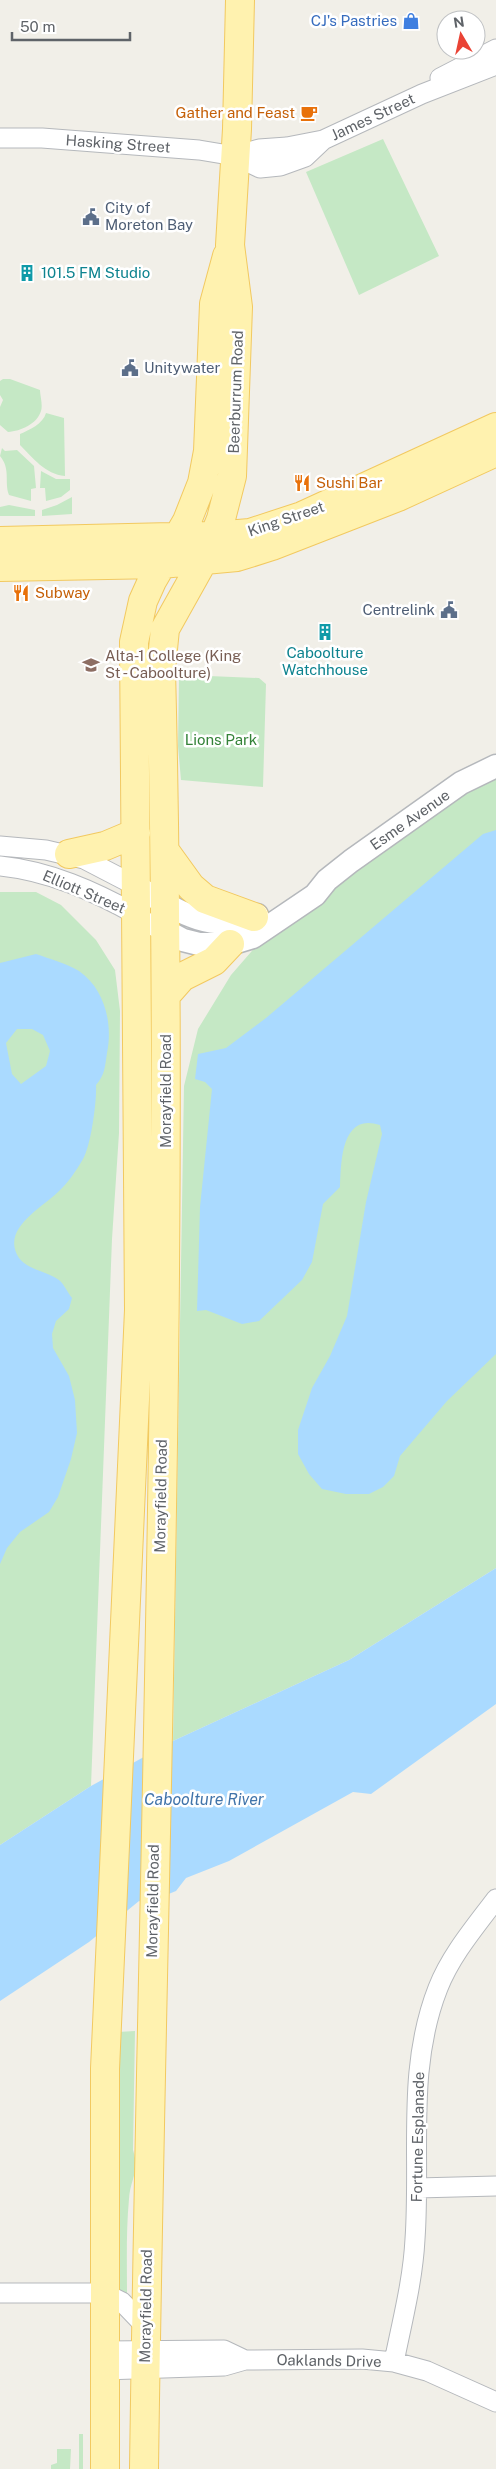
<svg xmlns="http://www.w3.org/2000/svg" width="496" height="2469" font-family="'Public Sans',sans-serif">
	<rect width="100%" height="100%" fill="#f1efe8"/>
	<!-- green -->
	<path fill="#c5e8c5" d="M383,139L439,256L359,295L306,172Z
		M3,379H10L40,390C40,395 43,405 41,411C37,424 21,431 8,432L0,425V407L3,400L0,395V381Z
		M46,413L64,418L65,476C45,474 33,458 20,445V434C29,430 43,424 46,413Z
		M2,448L5,451L17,450L34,466L36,488L31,489V501L9,495C4,482 11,469 0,456Z
		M41,471L56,479H70V490L61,497L46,501L45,488H40Z
		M72,497V514L42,516V510L57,505Z
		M9,505L35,510V516H0V507Z
		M209,676L259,678L266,684L263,787L181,780L178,746L179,677Z
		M496,766V1568L349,1660L173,1741L184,1086L198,1029L231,975L257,945L328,897L327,880Z
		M0,892H36L61,905L96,940L115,970L120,1011L119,1133L112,1239L91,1786L0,1845Z
		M135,2031L133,2150C140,2172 130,2180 129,2199C126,2231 127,2264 127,2296L112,2287L118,2032Z
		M79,2434H83V2469H79Z
		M57,2449H71L70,2469H51V2465L57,2463Z"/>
	<!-- water -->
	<path fill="#aadaff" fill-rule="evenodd" d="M496,830V1354L447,1401L400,1456L394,1476L383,1487L369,1494H346L322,1489L309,1474L298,1454V1430L312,1388L330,1356L347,1316L366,1202L382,1134L380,1125C341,1112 341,1162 340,1187L323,1204L312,1262L302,1280L259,1321L242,1324L206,1310L197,1311L200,1207L212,1089L205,1082L195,1079L198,1054L226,1048L266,1018L483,834Z
		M36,954C50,959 66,963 79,971C105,989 113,1024 107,1053C105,1066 105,1075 96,1085C97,1100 91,1146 83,1159C76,1171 68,1183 58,1192C42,1208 0,1229 19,1258C28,1270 47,1271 59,1280C64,1284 68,1293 72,1298L69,1309L56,1321L52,1334L53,1348L69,1376L75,1400L77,1433L71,1459L58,1497L49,1512L20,1532L7,1548L0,1564V963ZM17,1029H32L43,1035L50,1051L46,1066L21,1084L12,1074L6,1043Z
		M496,1568V1704L371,1794L353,1792L229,1861L186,1878L176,1891L146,1903L139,1901L89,1942L0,2001V1845L91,1786L173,1741L349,1660Z"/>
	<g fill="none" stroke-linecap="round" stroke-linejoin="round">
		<!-- minor casing -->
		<g stroke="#b5b8bc" stroke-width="21">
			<path id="minor" d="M440,78L496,49
				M0,138H42L199,150L235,156L260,168L280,166L305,157L323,140
				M235,156L259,149L287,147L323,140L422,94L496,65
				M0,846L46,850L84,859L136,886
				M0,866C49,871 94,891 137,915
				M417,2188L496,2186
				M0,2293H104L122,2302L146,2327
				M104,2351L224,2350L245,2360
				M394,2362C402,2322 413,2280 415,2239C421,2154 406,2069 438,1988C451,1955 475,1927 496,1899
				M104,2370L224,2366L245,2360L362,2359L394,2362L427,2371L496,2402"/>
		</g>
		<!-- tertiary casing -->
		<g stroke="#b5b8bc" stroke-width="25">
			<path id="tertiary" d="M136,886C174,909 212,936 257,915
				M153,924L183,940L199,944H230L253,937L315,895L327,880L351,861L461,783L496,766"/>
		</g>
		<!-- primary casing -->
		<g stroke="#f2c960" stroke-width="30">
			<path id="primary" d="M0,541L214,536L250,533L302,516L496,427
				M0,567L161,564L237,557L272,546L398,497L496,452
				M165,851L191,887L205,899L254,917
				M69,854L105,846L136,833
				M167,994L182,977L214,961L230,944
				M105,2469V2069L139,1310L134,642L143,601L152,581L187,521L202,483L208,451L214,304L227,256
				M144,2469C152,1869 176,1269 161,669L165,629L203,561L214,536L221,519L232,476L238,307L230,245L237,129L240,0"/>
		</g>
		<!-- minor -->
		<use href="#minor" stroke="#fff" stroke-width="19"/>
		<!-- tertiary -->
		<use href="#tertiary" stroke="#fff" stroke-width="22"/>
		<!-- primary -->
		<use href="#primary" stroke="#fff2af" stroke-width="28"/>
	</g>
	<!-- icons -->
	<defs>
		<g id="shop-bare" transform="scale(1.35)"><path d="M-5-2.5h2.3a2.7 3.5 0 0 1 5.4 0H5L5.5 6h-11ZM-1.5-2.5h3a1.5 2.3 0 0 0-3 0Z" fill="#3f7fe0" stroke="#fff" stroke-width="2.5" paint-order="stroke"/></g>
		<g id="cafe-bare" transform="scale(1.35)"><path d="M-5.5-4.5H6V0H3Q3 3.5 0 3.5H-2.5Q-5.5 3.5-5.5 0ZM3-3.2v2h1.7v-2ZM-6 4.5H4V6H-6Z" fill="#e8710a" stroke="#fff" stroke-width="2.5" paint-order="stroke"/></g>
		<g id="civic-bare" transform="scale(1.35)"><path d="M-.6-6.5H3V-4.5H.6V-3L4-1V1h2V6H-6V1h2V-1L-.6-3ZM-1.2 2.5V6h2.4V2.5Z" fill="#5c6f8a" stroke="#fff" stroke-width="2.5" paint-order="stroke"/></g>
		<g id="building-bare" transform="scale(1.35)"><path d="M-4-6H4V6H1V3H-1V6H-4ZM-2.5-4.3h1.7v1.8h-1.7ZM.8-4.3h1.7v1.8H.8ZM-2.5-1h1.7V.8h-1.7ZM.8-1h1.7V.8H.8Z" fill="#0f9aa8" stroke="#fff" stroke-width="2.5" paint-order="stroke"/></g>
		<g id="restaurant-bare" transform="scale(1.35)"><path d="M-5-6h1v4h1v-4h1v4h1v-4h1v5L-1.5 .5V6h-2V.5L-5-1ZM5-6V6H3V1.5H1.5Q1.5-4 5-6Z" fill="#e8710a" stroke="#fff" stroke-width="2.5" paint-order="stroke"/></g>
		<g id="school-bare" transform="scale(1.35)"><path d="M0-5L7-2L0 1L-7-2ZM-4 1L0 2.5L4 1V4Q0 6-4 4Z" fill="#8d6e63" stroke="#fff" stroke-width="2.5" paint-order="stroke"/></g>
	</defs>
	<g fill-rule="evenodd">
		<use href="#shop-bare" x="411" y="21"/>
		<use href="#cafe-bare" x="309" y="113"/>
		<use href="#civic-bare" x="91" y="217"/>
		<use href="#building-bare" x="27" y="273"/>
		<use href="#civic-bare" x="130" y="368"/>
		<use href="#restaurant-bare" x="302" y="483"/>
		<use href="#restaurant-bare" x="21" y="593"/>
		<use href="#civic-bare" x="449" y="610"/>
		<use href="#building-bare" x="325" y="632"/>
		<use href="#school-bare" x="91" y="665"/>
	</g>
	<g text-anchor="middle" stroke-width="5" stroke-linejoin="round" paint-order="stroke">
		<!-- shop labels -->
		<g font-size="15" fill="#366cbe" stroke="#fff" text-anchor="end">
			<text x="397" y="26">CJ's Pastries</text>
		</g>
		<!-- food labels -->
		<g font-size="15" fill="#c56008" stroke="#fff" text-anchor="start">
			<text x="295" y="118" text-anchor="end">Gather and Feast</text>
			<text x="316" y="488">Sushi Bar</text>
			<text x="35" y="598">Subway</text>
		</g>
		<!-- street labels -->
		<g font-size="15" fill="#5f6368" stroke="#fff">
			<text transform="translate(373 117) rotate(-25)" y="5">James Street</text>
			<text transform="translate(118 144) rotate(4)" y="5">Hasking Street</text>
			<text transform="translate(236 392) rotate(-88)" y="5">Beerburrum Road</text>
			<text transform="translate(286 519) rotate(-19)" y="5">King Street</text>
			<text transform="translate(410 820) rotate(-35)" y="5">Esme Avenue</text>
			<text transform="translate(84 892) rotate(23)" y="5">Elliott Street</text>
			<text transform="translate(166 1091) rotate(-90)" y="5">Morayfield Road</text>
			<text transform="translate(161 1496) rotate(-89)" y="5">Morayfield Road</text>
			<text transform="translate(153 1901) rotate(-89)" y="5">Morayfield Road</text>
			<text transform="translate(418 2137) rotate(-89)" y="5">Fortune Esplanade</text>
			<text transform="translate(146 2306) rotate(-89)" y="5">Morayfield Road</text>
			<text transform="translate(329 2361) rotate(1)" y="5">Oaklands Drive</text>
		</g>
		<!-- service labels -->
		<g font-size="15" fill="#4e5e75" stroke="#fff" text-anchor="start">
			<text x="105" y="213">City of<tspan x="105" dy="17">Moreton Bay</tspan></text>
			<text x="144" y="373">Unitywater</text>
			<text x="435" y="615" text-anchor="end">Centrelink</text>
		</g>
		<!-- culture labels -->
		<g font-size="15" fill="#0d838f" stroke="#fff" text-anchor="start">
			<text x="41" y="278">101.5 FM Studio</text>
			<text x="325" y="658" text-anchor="middle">Caboolture<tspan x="325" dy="17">Watchhouse</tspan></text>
		</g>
		<!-- education labels -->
		<g font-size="15" fill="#785e54" stroke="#fff" text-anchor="start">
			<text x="105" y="661">Alta-1 College (King<tspan x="105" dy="17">St - Caboolture)</tspan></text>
		</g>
		<!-- park labels -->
		<g font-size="15" fill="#348238" stroke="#fff">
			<text x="221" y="745">Lions Park</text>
		</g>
		<!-- water labels -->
		<g font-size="16" font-style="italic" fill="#4174aa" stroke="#fff">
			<text x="204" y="1805">Caboolture River</text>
		</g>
	</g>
	<!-- north arrow -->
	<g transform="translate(461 35) rotate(351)"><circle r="24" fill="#ffffff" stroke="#bfc1c3"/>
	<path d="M0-4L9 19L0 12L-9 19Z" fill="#ea4335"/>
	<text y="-8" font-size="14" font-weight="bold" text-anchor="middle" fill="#5f6368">N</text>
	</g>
	<!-- scale -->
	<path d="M12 32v8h118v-8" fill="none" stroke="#5f6368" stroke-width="2.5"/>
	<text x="20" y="32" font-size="15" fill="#5f6368" stroke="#ffffff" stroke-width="4" paint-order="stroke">50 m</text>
</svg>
